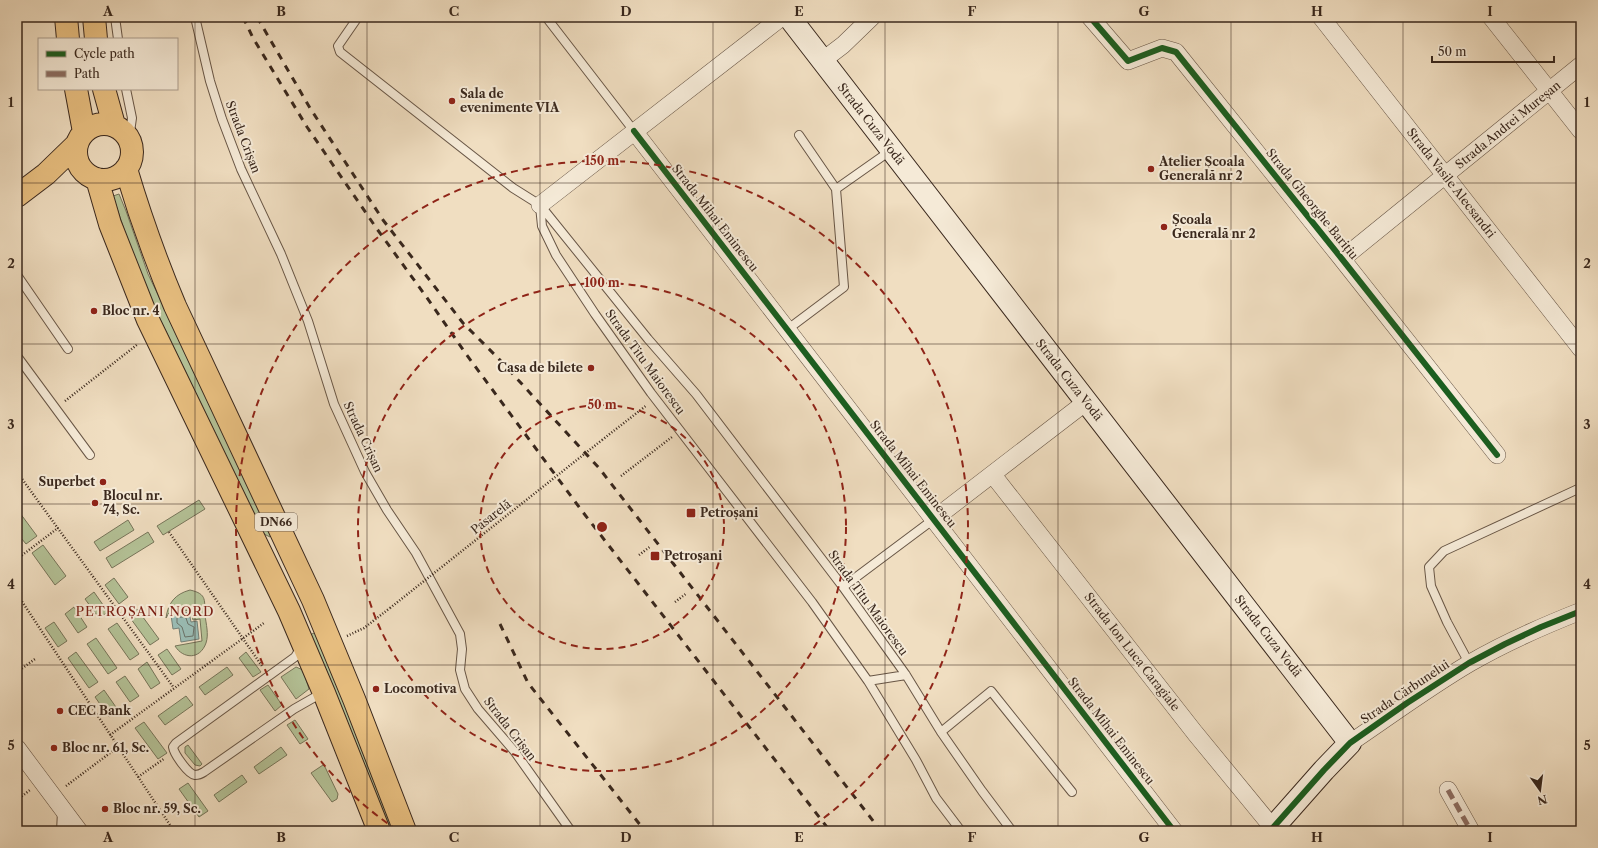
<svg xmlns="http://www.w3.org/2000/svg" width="1598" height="848" font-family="'Libre Caslon Text',serif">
	<rect width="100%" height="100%" fill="#f0dec1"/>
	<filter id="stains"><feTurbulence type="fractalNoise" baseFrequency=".005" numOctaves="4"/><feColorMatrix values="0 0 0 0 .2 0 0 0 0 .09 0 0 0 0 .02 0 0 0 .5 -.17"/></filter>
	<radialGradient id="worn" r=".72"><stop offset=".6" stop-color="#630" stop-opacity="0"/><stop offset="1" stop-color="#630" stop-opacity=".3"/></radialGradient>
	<!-- green -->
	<path fill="#b4c297" stroke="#77755a" d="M119,194L126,211L148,274L271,530L270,537L264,534L140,278L113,196Z
		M199,500L205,509L163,535L157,526Z
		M17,509L37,536L26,544L17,533Z
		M128,520L134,530L100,551L94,542Z
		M148,532L154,542L112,568L106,558Z
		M43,545L66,576L55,585L32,553Z
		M114,578L128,597L119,604L105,585Z
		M190,590C208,594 204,601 205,615C206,624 209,634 206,643C200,660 183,659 175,646L202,641L200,619L193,620L191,610L169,613L166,618C168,603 175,594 190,590Z
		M94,592L108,612L99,618L85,599Z
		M74,607L87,627L78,633L65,614Z
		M137,609L159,639L150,645L128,615Z
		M54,622L67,641L58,647L45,628Z
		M117,623L139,654L130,660L108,629Z
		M317,632L397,831H389L309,635Z
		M96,638L117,668L108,674L87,644Z
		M167,649L181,669L172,675L158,655Z
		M76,652L98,682L89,688L68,658Z
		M246,652L261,672L253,677L239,658Z
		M147,662L160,683L151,689L138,669Z
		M227,667L233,675L205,695L199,687Z
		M296,667L303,670L309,689L296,699L281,677Z
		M125,676L139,696L130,702L116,682Z
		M268,685L282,705L275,711L260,690Z
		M104,690L118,710L109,717L95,697Z
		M186,696L193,705L165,725L158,716Z
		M295,720L308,739L300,744L287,725Z
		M144,722L167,753L158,759L135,728Z
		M188,745L202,764L200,766L195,765L185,753V747Z
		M281,747L287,755L259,774L254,767Z
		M323,765L325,767L338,794L337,799L332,802L311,773Z
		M242,775L247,782L219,802L214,795Z
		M188,783L208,811L199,817L179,789Z"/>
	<!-- water -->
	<path fill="#9abcb4" stroke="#748178" d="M189,612L191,622L197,621L199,639L181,642L179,628L173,629L171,615Z"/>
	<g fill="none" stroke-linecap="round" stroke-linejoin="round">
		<!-- shore -->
		<path stroke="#6a7268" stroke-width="1" d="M184,617L186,618L188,624L194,627L193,636L185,637L182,627L177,623V618Z"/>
		<!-- lane casing -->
		<g stroke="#685646" stroke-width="10">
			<path id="lane" d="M115,17L118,39
				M195,17L210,81L222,119L241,169L281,254L308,321L334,404L365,472L387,510L416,553L460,634L462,649L460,670L465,689L478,709L515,752L571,831
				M358,17L338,46L340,52L513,188L540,205L648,339L696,394L843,587L906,675L941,732L982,791L1012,831
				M546,17L634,131
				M126,89L132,118L129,139
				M799,135L836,189L890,151
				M540,206L542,226L556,255L595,314L651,393L812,602L868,681L906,675
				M17,275L68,349
				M788,329L844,287L836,189
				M17,356L90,455
				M843,587L934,519
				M301,647L295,657L176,743L173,747C174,754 188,774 195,775C199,775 201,774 204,772L294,709L322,693
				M1469,663L1447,622L1431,586L1429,567L1444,551L1578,489
				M868,681L916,760L936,798L961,831
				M941,732L991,691L1072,792
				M61,831L62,812"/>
		</g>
		<!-- street casing -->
		<g stroke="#685646" stroke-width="18">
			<path id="street" d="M1090,17L1128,61L1162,48L1176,52L1342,259L1497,455
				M1321,17L1581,349
				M1491,17L1581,131
				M822,61L843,45L872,17
				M634,131L1174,831
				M540,205L782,17
				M1342,259L1581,65
				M993,475L1195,733L1273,828
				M934,519L1086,402
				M1350,743C1390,716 1429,687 1470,663C1506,642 1543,626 1581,611
				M17,748L79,831
				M1448,790L1471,831"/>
		</g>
		<!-- secondary casing -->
		<g stroke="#3a281d" stroke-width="24">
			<path id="secondary" d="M789,17L1350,743L1324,770L1270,831"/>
		</g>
		<!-- primary casing -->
		<g stroke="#3a281d" stroke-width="24">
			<path id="primary" d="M66,17L68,39
				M94,17L96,39
				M76,89L84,132
				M104,89L114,125
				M76 152a28 28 0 1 1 56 0a28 28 0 1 1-56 0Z
				M126,169C140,216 156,261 175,306L313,600L354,699L405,831
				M97,179L110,224L148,320L289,611L324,693L379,831
				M17,196L46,174L77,144"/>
		</g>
		<!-- path -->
		<path stroke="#3a281d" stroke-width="2.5" stroke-dasharray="1 2" stroke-linecap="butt" d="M65,401L138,344
			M602,440L647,405
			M17,472L174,688
			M621,476L672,437
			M169,532L262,666
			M639,555L651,546
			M17,559L58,528
			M17,594L174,831
			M675,602L687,593
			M347,636L364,628L390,608
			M17,672L35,659
			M110,735L264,623
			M138,777L165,758
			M66,786L118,747
			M17,800L30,790"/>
		<!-- lane -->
		<use href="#lane" stroke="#f5ead7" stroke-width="8"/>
		<!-- street -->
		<use href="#street" stroke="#f5ead7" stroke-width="17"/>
		<!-- secondary -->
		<use href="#secondary" stroke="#f5ead7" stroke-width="22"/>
		<!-- primary -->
		<use href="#primary" stroke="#e8bf80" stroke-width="22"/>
		<!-- rail -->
		<path stroke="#3a281d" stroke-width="3" stroke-dasharray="7 7" stroke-linecap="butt" d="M243,17L253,38L307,127L377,229L425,295L466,354L582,511L830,831
			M257,17L310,108L383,220L463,323L498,358L599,468L881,831
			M500,624L528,683L645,831"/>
		<!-- path-bridge -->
		<path stroke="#3a281d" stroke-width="2.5" stroke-dasharray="1 2" stroke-linecap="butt" d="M390,608L602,440"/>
		<!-- quiet -->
		<path stroke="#8d6e63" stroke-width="5" stroke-dasharray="10 5" stroke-linecap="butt" d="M1448,790L1471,831"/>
		<!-- cycleway casing -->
		<g stroke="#f5ead7" stroke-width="8">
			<path id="cycleway" d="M1090,17L1128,61L1162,48L1176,52L1342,259L1497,455
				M634,131L1174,831
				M1270,831L1324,770L1350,743L1407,703L1469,663L1505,644L1541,627L1581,611"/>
		</g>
		<!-- cycleway -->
		<use href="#cycleway" stroke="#1b5e20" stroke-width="6"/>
	</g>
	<!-- grid -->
	<path fill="none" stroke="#3a281d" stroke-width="1" stroke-opacity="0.55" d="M195,17V831M367,17V831M540,17V831M713,17V831M885,17V831M1058,17V831M1231,17V831M1403,17V831M17,183H1581M17,344H1581M17,504H1581M17,665H1581"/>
	<!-- distance rings -->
	<g fill="none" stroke="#8f2418" stroke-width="2" stroke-dasharray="7 5">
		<circle cx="602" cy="527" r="122"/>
		<circle cx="602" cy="527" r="244"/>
		<path d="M397 830A366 366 0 1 1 807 830"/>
	</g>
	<!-- markers -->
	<g fill="#8f2418" stroke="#f5ead7" stroke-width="1.5">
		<circle cx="452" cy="101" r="4"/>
		<circle cx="1151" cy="169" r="4"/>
		<circle cx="1164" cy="227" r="4"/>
		<circle cx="94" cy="311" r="4"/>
		<circle cx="591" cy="368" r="4"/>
		<circle cx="103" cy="482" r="4"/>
		<circle cx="95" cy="503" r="4"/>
		<rect x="686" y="508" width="10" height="10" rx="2"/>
		<rect x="650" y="551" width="10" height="10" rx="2"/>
		<circle cx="376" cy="689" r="4"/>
		<circle cx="60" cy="711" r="4"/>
		<circle cx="54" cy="748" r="4"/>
		<circle cx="105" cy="809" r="4"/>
	</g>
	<g text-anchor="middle" stroke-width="4" stroke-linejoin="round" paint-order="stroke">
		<!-- shield labels -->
		<rect fill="#f5ead7" stroke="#726255" stroke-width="1" x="255" y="513" width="42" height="18" rx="3"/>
		<g font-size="11" font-weight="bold" fill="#3a281d">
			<text x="276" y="526">DN66</text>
		</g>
		<!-- poi labels -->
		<g font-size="12" font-weight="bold" fill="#3a281d" stroke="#f5ead7" text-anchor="start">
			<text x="460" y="98">Sala de<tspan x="460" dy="14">evenimente VIA</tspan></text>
			<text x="1159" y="166">Atelier Școala<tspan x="1159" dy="14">Generală nr 2</tspan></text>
			<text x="1172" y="224">Școala<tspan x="1172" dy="14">Generală nr 2</tspan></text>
			<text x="102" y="315">Bloc nr. 4</text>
			<text x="583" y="372" text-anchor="end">Casa de bilete</text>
			<text x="95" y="486" text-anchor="end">Superbet</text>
			<text x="103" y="500">Blocul nr.<tspan x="103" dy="14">74, Sc.</tspan></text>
			<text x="700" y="517">Petroșani</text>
			<text x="664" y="560">Petroşani</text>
			<text x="384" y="693">Locomotiva</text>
			<text x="68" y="715">CEC Bank</text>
			<text x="62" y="752">Bloc nr. 61, Sc.</text>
			<text x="113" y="813">Bloc nr. 59, Sc.</text>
		</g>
		<!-- street labels -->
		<g font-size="12" fill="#3a281d" stroke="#f5ead7">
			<text transform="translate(871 124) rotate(52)" y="4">Strada Cuza Vodă</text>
			<text transform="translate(1508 125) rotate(-39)" y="4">Strada Andrei Mureșan</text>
			<text transform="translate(243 137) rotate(69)" y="4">Strada Crișan</text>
			<text transform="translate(1451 183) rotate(52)" y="4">Strada Vasile Alecsandri</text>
			<text transform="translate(1312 204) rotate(51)" y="4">Strada Gheorghe Barițiu</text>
			<text transform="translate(715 218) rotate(52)" y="4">Strada Mihai Eminescu</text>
			<text transform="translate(645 362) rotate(54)" y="4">Strada Titu Maiorescu</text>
			<text transform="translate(1069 380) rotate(52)" y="4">Strada Cuza Vodă</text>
			<text transform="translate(363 437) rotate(65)" y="4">Strada Crișan</text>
			<text transform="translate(913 474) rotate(52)" y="4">Strada Mihai Eminescu</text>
			<text transform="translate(491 517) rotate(-38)" y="4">Pasarelă</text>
			<text transform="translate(868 603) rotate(54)" y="4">Strada Titu Maiorescu</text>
			<text transform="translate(1268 636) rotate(52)" y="4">Strada Cuza Vodă</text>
			<text transform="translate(1132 652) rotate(52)" y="4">Strada Ion Luca Caragiale</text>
			<text transform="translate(1405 692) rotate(-34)" y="4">Strada Cărbunelui</text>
			<text transform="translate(510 729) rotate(52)" y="4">Strada Crișan</text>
			<text transform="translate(1111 731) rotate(52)" y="4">Strada Mihai Eminescu</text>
		</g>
		<!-- neighbourhood labels -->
		<g font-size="13" letter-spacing="1" fill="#7a1f14" stroke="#f5ead7">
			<text x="145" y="616">PETROȘANI NORD</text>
		</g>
	</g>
	<circle cx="602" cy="527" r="6" fill="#8f2418" stroke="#f5ead7" stroke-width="2"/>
	<g font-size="12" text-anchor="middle" font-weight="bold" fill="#8f2418" stroke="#f5ead7" stroke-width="4" stroke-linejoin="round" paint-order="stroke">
		<text x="602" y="165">150 m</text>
		<text x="602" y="287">100 m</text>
		<text x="602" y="409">50 m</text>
	</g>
	<!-- margin -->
	<rect width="1598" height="848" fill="none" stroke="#f0dec1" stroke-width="44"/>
	<!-- legend -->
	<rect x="38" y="38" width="140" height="52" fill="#f5ead7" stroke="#aa9c8d"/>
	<rect x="46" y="51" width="20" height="6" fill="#1b5e20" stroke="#aa9c8d"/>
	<text x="74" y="58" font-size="12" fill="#3a281d">Cycle path</text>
	<rect x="46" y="71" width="20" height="6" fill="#8d6e63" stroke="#aa9c8d"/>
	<text x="74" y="78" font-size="12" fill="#3a281d">Path</text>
	<!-- north arrow -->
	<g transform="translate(1540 790) rotate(166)" stroke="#f5ead7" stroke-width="3" paint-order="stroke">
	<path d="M0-3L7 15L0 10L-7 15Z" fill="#3a281d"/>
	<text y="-6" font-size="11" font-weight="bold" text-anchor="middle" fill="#3a281d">N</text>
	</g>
	<!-- scale -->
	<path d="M1432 56v6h122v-6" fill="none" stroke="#3a281d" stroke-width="2"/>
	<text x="1438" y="56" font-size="12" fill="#3a281d" stroke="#f5ead7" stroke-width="3" paint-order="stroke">50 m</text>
	<rect x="22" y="22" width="1554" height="804" fill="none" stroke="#3a281d" stroke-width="1.5"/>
	<g font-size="13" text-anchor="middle" font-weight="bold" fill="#3a281d">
		<text x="108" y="16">A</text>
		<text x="281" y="16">B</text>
		<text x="454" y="16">C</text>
		<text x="626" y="16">D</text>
		<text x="799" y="16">E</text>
		<text x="972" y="16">F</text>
		<text x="1144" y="16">G</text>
		<text x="1317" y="16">H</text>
		<text x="1490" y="16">I</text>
		<text x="11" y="107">1</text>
		<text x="1587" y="107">1</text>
		<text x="11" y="268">2</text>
		<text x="1587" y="268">2</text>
		<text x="11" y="429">3</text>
		<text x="1587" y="429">3</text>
		<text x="11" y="589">4</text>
		<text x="1587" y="589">4</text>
		<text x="11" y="750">5</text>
		<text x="1587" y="750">5</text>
		<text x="108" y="842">A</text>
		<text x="281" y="842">B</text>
		<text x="454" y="842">C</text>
		<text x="626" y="842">D</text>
		<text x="799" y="842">E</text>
		<text x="972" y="842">F</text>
		<text x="1144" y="842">G</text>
		<text x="1317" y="842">H</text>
		<text x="1490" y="842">I</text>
	</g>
	<rect width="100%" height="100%" filter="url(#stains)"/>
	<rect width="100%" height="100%" fill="url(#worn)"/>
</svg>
